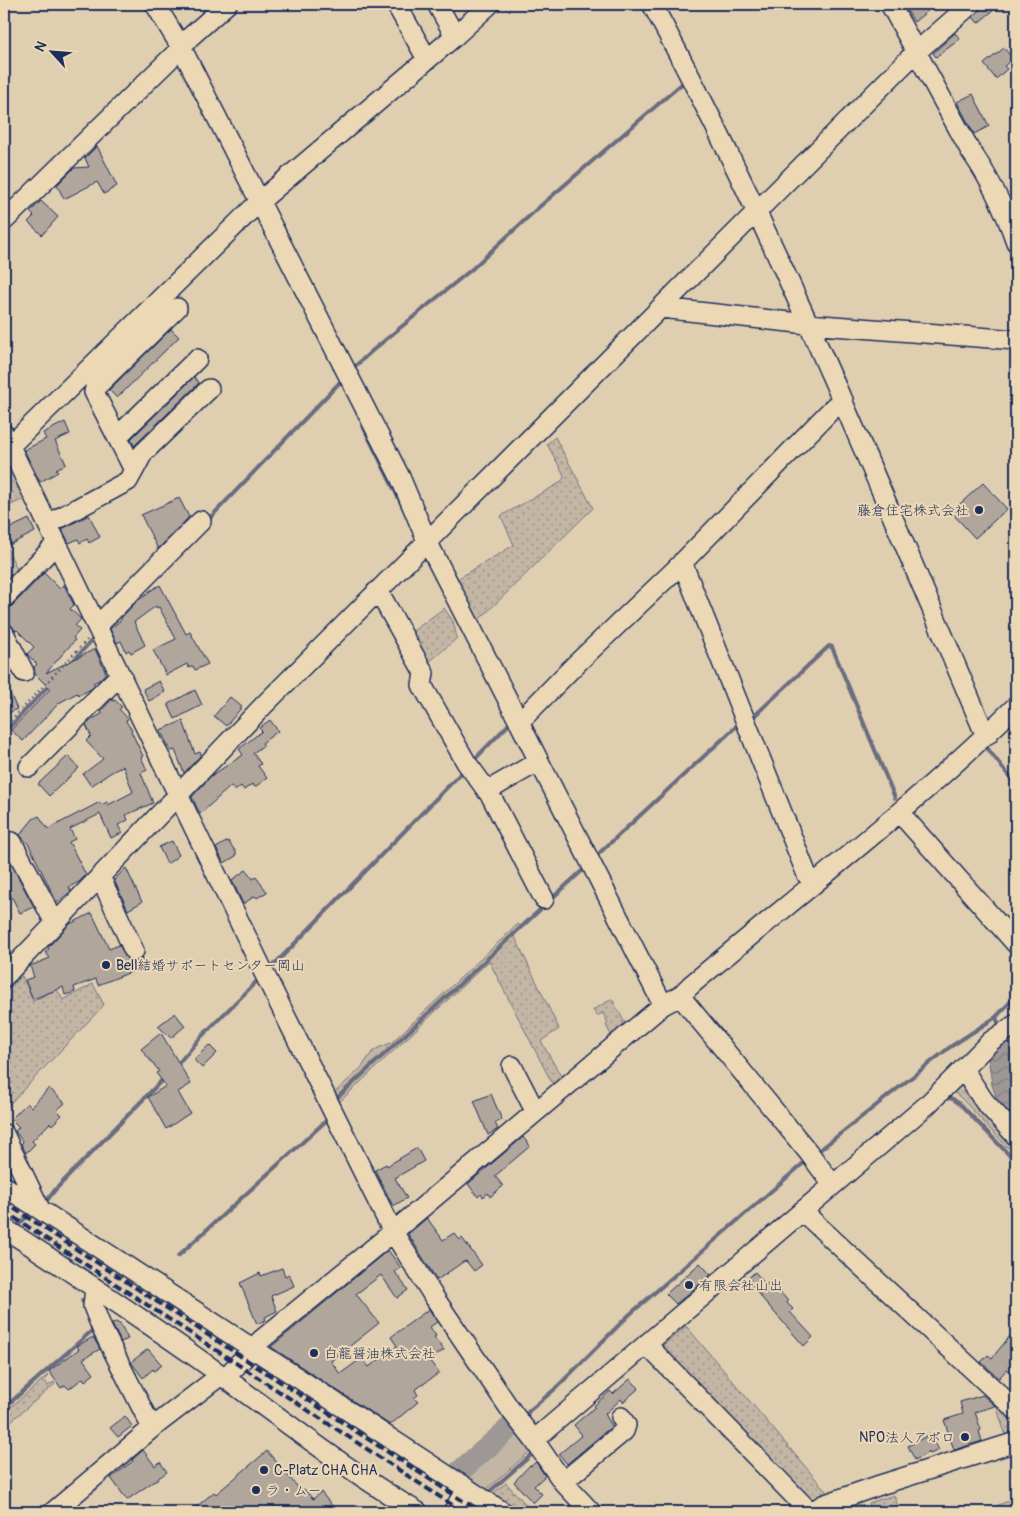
<svg xmlns="http://www.w3.org/2000/svg" width="1020" height="1516" font-family="Pangolin,'Klee One',sans-serif">
	<defs>
		<pattern id="grass-dots" width="8" height="8" patternUnits="userSpaceOnUse" patternTransform="scale(1.25)"><rect width="8" height="8" fill="#c3b6a4"/><path d="M2 2h.1M6 6h.1" fill="none" stroke="#9e9489" stroke-width="1.8" stroke-linecap="round"/></pattern>
		<pattern id="park-tufts" width="24" height="20" patternUnits="userSpaceOnUse" patternTransform="scale(1.25)"><rect width="24" height="20" fill="#c3b6a4"/><path d="M3 7l-1-3M5 7V3M7 7l1-3M15 17l-1-3M17 17v-4M19 17l1-3" fill="none" stroke="#9e9489"/></pattern>
		<pattern id="water-waves" width="16" height="10" patternUnits="userSpaceOnUse" patternTransform="scale(1.25)"><rect width="16" height="10" fill="#9d9795"/><path d="M0 5q4-4 8 0t8 0" fill="none" stroke="#7f7c7d"/></pattern>
	</defs>
	<rect width="100%" height="100%" fill="#e0ceb1"/>
	<filter id="ink" filterUnits="userSpaceOnUse"><feTurbulence type="fractalNoise" baseFrequency=".02" numOctaves="2"/><feDisplacementMap in="SourceGraphic" scale="10" xChannelSelector="R" yChannelSelector="G"/><feConvolveMatrix kernelMatrix="1 2 1 2 8 2 1 2 1" color-interpolation-filters="sRGB"/></filter>
	<g filter="url(#ink)">
		<!-- grass -->
		<path fill="url(#grass-dots)" stroke="#6f7281" d="M555,437L593,508L476,623L454,581L514,545L501,516L558,484L564,478L563,473L547,444Z
			M10,467L24,499L4,508V474Z
			M444,608L453,621L457,638L426,665L409,634Z
			M518,924L522,927L514,935L559,1029L541,1041L562,1078L553,1085L489,961L335,1106L331,1096L362,1067L372,1052L378,1048L391,1043Z
			M22,976L33,1001L57,989L63,1000L93,984L104,1005L4,1110V995Z
			M612,999L626,1025L612,1037L606,1025L608,1023L603,1013L597,1016L593,1010Z
			M956,1083L963,1084L1015,1141L1008,1148L961,1098L955,1093L950,1092Z
			M686,1326L831,1497L812,1504L660,1348Z
			M48,1375L49,1376L45,1380L48,1386L54,1382L55,1384L4,1427V1413Z
			M1002,1407L1016,1420V1436H1006L997,1409Z
			M506,1483L533,1512H519L492,1494Z
			M894,1495L899,1510L898,1512H872L869,1503Z
			M1016,1498V1512H981Z"/>
		<!-- park -->
		<path fill="url(#park-tufts)" stroke="#6f7281" d="M4,541L19,574L4,589Z"/>
		<!-- garden -->
		<path fill="#c3b6a4" stroke="#6f7281" d="M518,1428L535,1447L486,1490L463,1476Z"/>
		<!-- water -->
		<path fill="url(#water-waves)" stroke="#696d7f" d="M1016,1033V1124L999,1106L992,1085L988,1056L991,1053Z"/>
		<g fill="none" stroke-linecap="round" stroke-linejoin="round">
			<!-- stream -->
			<path stroke="#696d7f" stroke-width="4" d="M1011,247L1016,263
				M352,369L373,350L472,269L538,208L685,81
				M362,424L403,507
				M4,470L10,463
				M207,521L342,380
				M71,663L95,637
				M751,719L829,646L832,647L895,798
				M4,733L50,684
				M984,744L1016,785
				M472,762L510,723
				M594,858L741,722
				M549,901L585,868
				M269,970L465,769
				M4,991L31,962
				M1000,1028L996,1017L1016,996
				M175,1067L202,1036L260,978
				M337,1098L544,906
				M942,1102L947,1098L953,1099L961,1105L1016,1162
				M816,1153L950,1047L996,1017
				M45,1203L55,1190L165,1077
				M16,1228L30,1213
				M178,1256L328,1119
				M82,1300L86,1308
				M4,1408L95,1328
				M524,1418L529,1411L555,1389L629,1315L807,1160
				M489,1492L536,1451
				M40,1512L48,1506"/>
			<!-- river -->
			<path stroke="#9d9795" stroke-width="22" d="M459,1472L515,1423"/>
		</g>
		<!-- building -->
		<path fill="#b0a69c" stroke="#1b2f5e" d="M903,4H936L914,22Z
			M982,4H1001L978,23L973,17L981,8Z
			M955,33L960,39L936,57L933,53Z
			M1004,48L1013,59L1004,66L1007,69L996,79L984,64Z
			M973,94L989,126L974,134L957,102Z
			M97,146L117,186L104,194L97,182L64,199L57,185L74,168L89,167L85,158Z
			M41,201L58,217L42,235L28,222L34,216L30,212Z
			M171,329L179,337L117,398L109,390Z
			M194,377L199,383L134,446L131,439Z
			M65,422L70,434L55,441L66,464L56,469L58,472L40,482L24,450L46,439L43,433Z
			M983,483L1007,509L975,538L951,512Z
			M179,498L189,517L158,549L141,515Z
			M89,515L100,537L89,543L87,539L80,543L78,539L69,543L62,529Z
			M29,519L35,532L9,545L4,531Z
			M44,573L60,589L64,585L74,605L70,609L81,619L75,626L80,630L73,638L75,640L46,673L95,649L106,673L99,680L93,683L95,685L91,689L79,695L77,693L59,703L23,741L11,730L50,689L35,674L34,667L37,664L27,654L34,647L17,630L16,631L10,624L4,622V609L12,606Z
			M160,585L186,634L190,632L208,664L195,670L193,666L189,668L187,664L166,675L153,650L176,639L159,607L157,608L156,606L134,622L145,645L131,653L129,650L126,652L121,641L117,643L110,629L121,620V618L137,601L149,593L148,592Z
			M4,680L17,709L4,715Z
			M159,681L165,692L149,701L143,689Z
			M195,690L202,705L175,719L168,704Z
			M230,697L242,707L226,726L214,716Z
			M112,699L113,701L115,700L122,707L119,709L128,719L126,720L127,723L132,730L131,731L143,756L141,757L147,770L141,773L153,803L126,815L128,820L118,825L122,833L111,838L100,814L70,829L75,839L69,842L86,875L79,882L69,887L71,891L57,903L29,845L20,835L33,819L39,816L48,829L100,802L101,805L107,802L108,805L133,792L123,766L110,773L91,786L83,774L103,759L86,741L91,736L86,725L93,719L103,713L101,711Z
			M270,720L278,731L262,743L264,745L253,753L261,764L258,766L267,778L255,787L252,784L244,790L241,786L235,791L231,786L200,814L192,797L211,776L243,755L239,749L262,731L259,728Z
			M183,721L195,754L200,752L201,755L184,773L175,750L171,751L160,730Z
			M68,756L79,768L49,796L38,784Z
			M172,841L179,855L167,864L159,847Z
			M228,841L236,852V856L224,863L216,848Z
			M4,850L34,907L20,913L4,882Z
			M126,868L142,902L128,910L114,880Z
			M246,870L253,879L256,877L267,892L257,898L255,896L243,904L232,880Z
			M92,913L109,949L119,945L128,960L133,962L142,959L143,961L136,970L98,985L96,979L74,987L75,992L65,995L63,987L33,999L25,980L34,977L30,966L50,958L45,952L49,949L48,947L70,924Z
			M175,1013L185,1026L171,1038L158,1026Z
			M161,1033L191,1084L178,1092L190,1113L166,1129L148,1097L166,1086L156,1073L159,1071L141,1049Z
			M209,1045L217,1053L202,1068L194,1060Z
			M49,1088L65,1103L57,1110L62,1115L52,1125L50,1123L32,1141L35,1144L26,1153L21,1144L23,1142L15,1131L19,1127L11,1119L27,1103L31,1107Z
			M491,1094L502,1120L495,1123L498,1129L488,1135L474,1101Z
			M523,1137L530,1146L495,1176L503,1186L490,1197L488,1193L483,1197L481,1194L478,1197L468,1184Z
			M417,1148L424,1161L395,1178L407,1198L393,1206L375,1170L386,1164L387,1166Z
			M427,1218L443,1240L454,1233L460,1240L462,1238L482,1265L474,1271L466,1261L463,1262L437,1280L408,1234Z
			M388,1250L401,1268L395,1272L408,1290L397,1298L381,1275L356,1294L379,1323L331,1361L340,1374L362,1358L369,1367L397,1346L391,1337L429,1309L437,1322L430,1327L436,1336L434,1337L444,1350L429,1360L439,1373L415,1390L418,1395L414,1398L418,1402L390,1425L271,1347Z
			M700,1263L711,1275L676,1304L666,1294Z
			M282,1268L285,1276L289,1274L294,1286L271,1296L277,1311L265,1317L266,1320L257,1324L240,1283L260,1273L261,1276Z
			M755,1272L766,1285L770,1281L788,1301L787,1303L793,1309L790,1312L813,1337L804,1346L746,1280Z
			M116,1322L121,1325L128,1339L121,1342L112,1324Z
			M1010,1336L1016,1341V1365L1010,1372L1007,1369L999,1378L981,1362L988,1355L992,1358Z
			M93,1337L100,1349L83,1359L94,1374L85,1381L83,1378L69,1389L65,1385L61,1388L49,1371L79,1349L77,1346Z
			M148,1349L162,1365L154,1371L153,1369L143,1378L131,1362Z
			M630,1379L639,1388L623,1402L621,1399L605,1414L612,1426L567,1464L559,1454L582,1435L574,1425L595,1407L594,1406L610,1391L613,1394Z
			M983,1395L995,1406L975,1412L981,1430L979,1431L982,1441L954,1450L944,1420L963,1414L960,1402Z
			M125,1416L132,1426L118,1437L110,1428Z
			M930,1434L939,1450L930,1454L929,1452L915,1460L908,1446Z
			M143,1450L155,1466L160,1462L167,1472L127,1500L111,1478L133,1461L132,1460Z
			M267,1451L301,1491L304,1489L313,1499L321,1492L337,1512H190L214,1492L216,1494Z
			M536,1462L545,1476L534,1486L542,1494L533,1503L514,1482L530,1465L531,1466Z"/>
		<g fill="none" stroke-linecap="round" stroke-linejoin="round">
			<!-- minor casing -->
			<g stroke="#1b2f5e" stroke-width="22">
				<path id="minor" d="M155,4L181,47L400,477L427,541L663,1005
					M396,4L427,59
					M437,4L455,36
					M652,4C778,238 878,483 982,727L988,734
					M890,4L970,150C989,177 1005,210 1016,242
					M4,221L177,52L190,37L227,4
					M661,308L808,324L1016,340
					M4,434L266,977L393,1232L663,1005L680,996L691,985C801,893 914,806 1016,706
					M117,437L197,359
					M10,446L259,202L455,36L490,4
					M134,470L143,453L209,389
					M48,524L128,481L134,470L94,392L95,388L177,308
					M682,562L807,875L814,883
					M376,592L384,601L424,673L422,685L466,762L491,796L544,899
					M4,598L57,543
					M97,626L201,521
					M4,633L24,672
					M520,721L574,666L676,569L835,406L843,400
					M29,767L114,681L122,676
					M487,791L529,767
					M900,813L1016,944
					M12,842L55,923
					M100,876L134,951
					M4,977L264,705L914,54L971,4
					M680,996L809,1153L833,1185
					M512,1066L531,1103L537,1111
					M963,1069L984,1101L1016,1136
					M4,1134L40,1209
					M4,1186L503,1512
					M802,1211L1016,1410
					M4,1228C77,1276 151,1324 221,1375C286,1422 349,1472 418,1512
					M95,1288L93,1306L102,1329L152,1428
					M646,1344L810,1512
					M225,1378L261,1340L393,1232L434,1297L512,1412L534,1440L563,1482L591,1512
					M534,1440L927,1105L991,1041L1016,1024
					M563,1482L624,1431L626,1425L621,1417
					M53,1512L152,1428L221,1375
					M453,1512L466,1489
					M811,1512L823,1505L880,1485L1016,1442"/>
			</g>
			<!-- path -->
			<path stroke="#1b2f5e" stroke-width="2.5" stroke-dasharray="1 4" stroke-linecap="butt" d="M4,728L87,640"/>
			<!-- minor -->
			<use href="#minor" stroke="#edd8b6" stroke-width="19"/>
			<!-- rail -->
			<path stroke="#1b2f5e" stroke-width="4" stroke-dasharray="8 4" stroke-linecap="butt" d="M4,1202L480,1512
				M4,1211L463,1512"/>
		</g>
	</g>
	<!-- markers -->
	<g fill="#1b2f5e" stroke="#edd8b6" stroke-width="2">
		<circle cx="979" cy="510" r="5"/>
		<circle cx="106" cy="965" r="5"/>
		<circle cx="689" cy="1285" r="5"/>
		<circle cx="314" cy="1353" r="5"/>
		<circle cx="965" cy="1437" r="5"/>
		<circle cx="264" cy="1470" r="5"/>
		<circle cx="256" cy="1490" r="5"/>
	</g>
	<g text-anchor="middle" stroke-width="4" stroke-linejoin="round" paint-order="stroke">
		<!-- poi labels -->
		<g font-size="14" fill="#1b2f5e" stroke="#edd8b6" text-anchor="start">
			<text x="969" y="515" text-anchor="end">藤倉住宅株式会社</text>
			<text x="116" y="970">Bell結婚サポートセンター岡山</text>
			<text x="699" y="1290">有限会社山出</text>
			<text x="324" y="1358">白龍醤油株式会社</text>
			<text x="955" y="1442" text-anchor="end">NPO法人アポロ</text>
			<text x="274" y="1475">C-Platz CHA CHA</text>
			<text x="266" y="1495">ラ・ムー</text>
		</g>
	</g>
	<!-- margin -->
	<rect width="1020" height="1516" fill="none" stroke="#edd8b6" stroke-width="20"/>
	<rect x="10" y="10" width="1000" height="1496" fill="none" stroke="#1b2f5e" stroke-width="2" filter="url(#ink)"/>
	<!-- north arrow -->
	<g transform="translate(52 52) rotate(296)" stroke="#edd8b6" stroke-width="4" paint-order="stroke">
	<path d="M0-4L9 19L0 12L-9 19Z" fill="#1b2f5e"/>
	<text y="-8" font-size="14" font-weight="bold" text-anchor="middle" fill="#1b2f5e">N</text>
	</g>
</svg>
